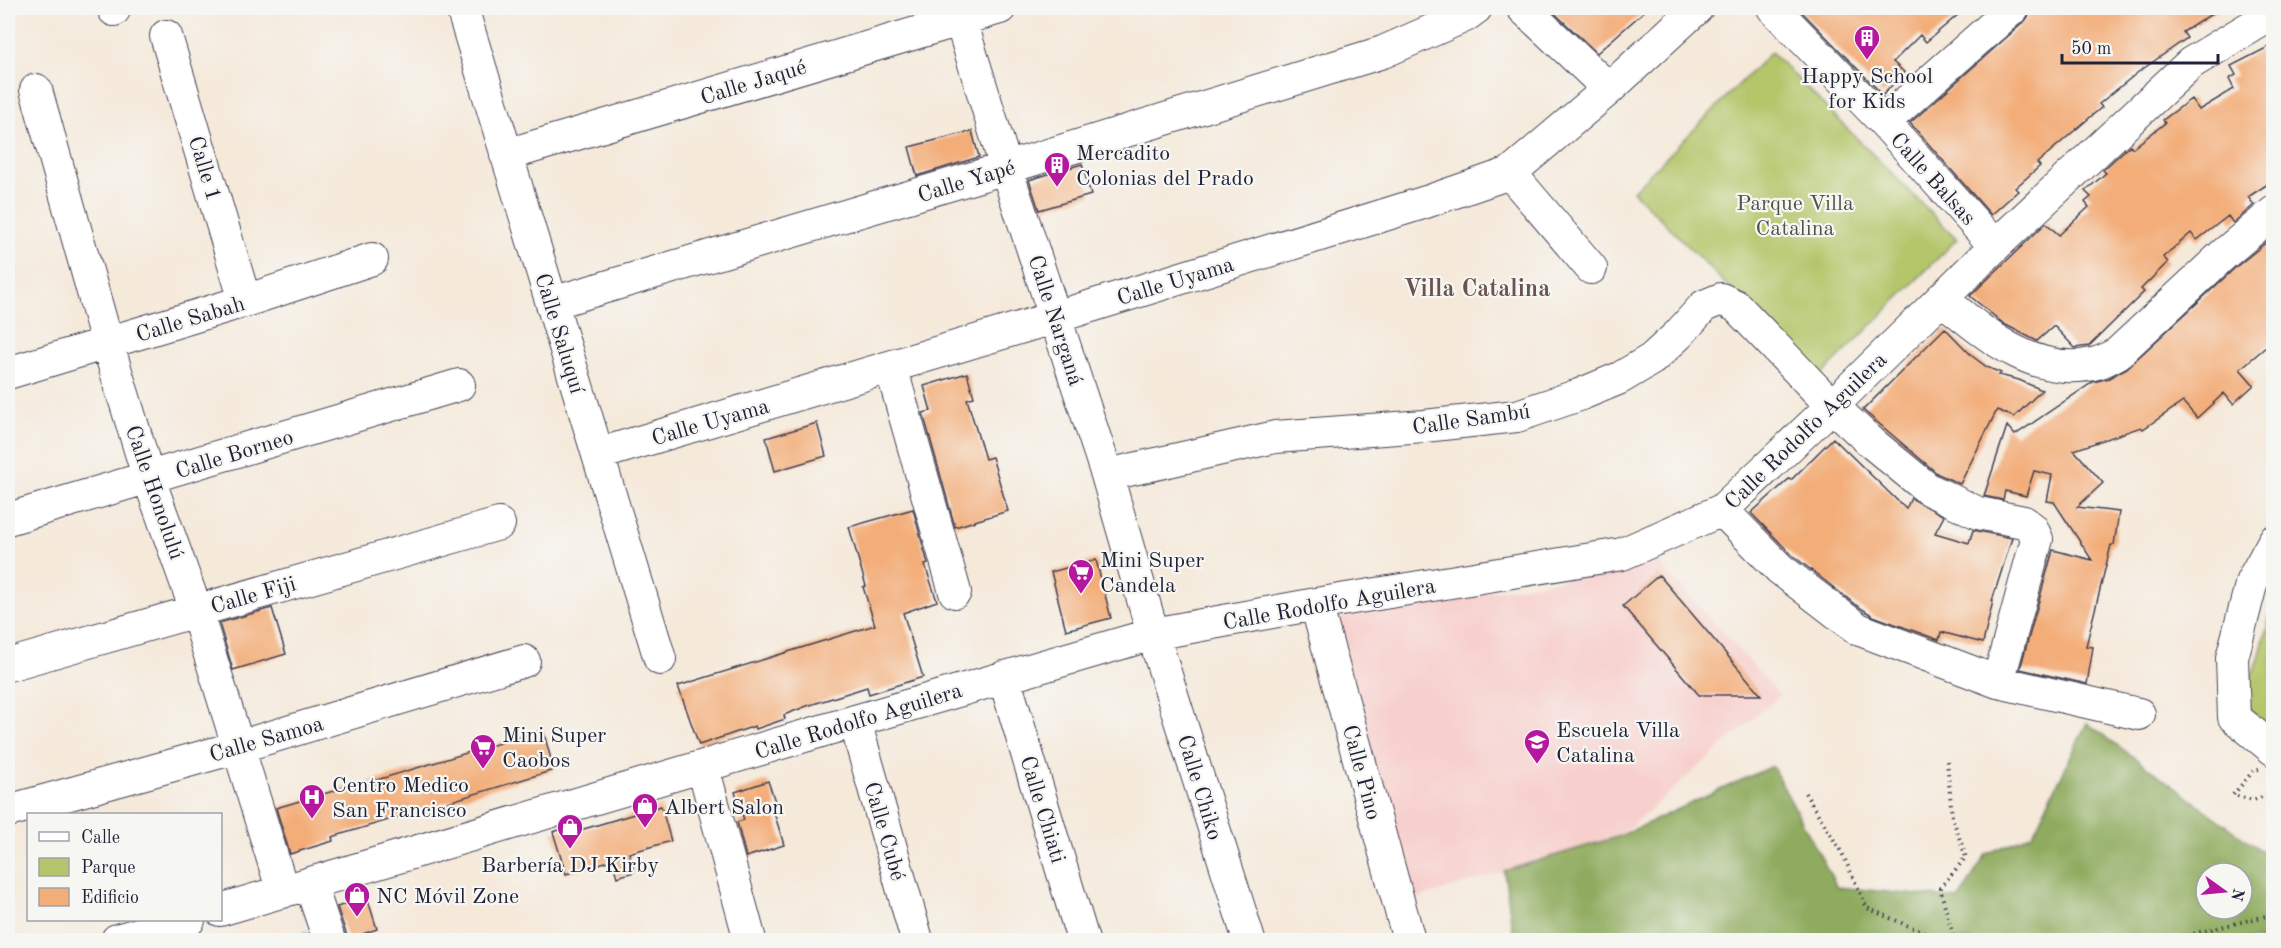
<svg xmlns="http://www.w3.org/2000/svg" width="2281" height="948" font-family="'Old Standard TT',serif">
	<rect width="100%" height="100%" fill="#f6f6f2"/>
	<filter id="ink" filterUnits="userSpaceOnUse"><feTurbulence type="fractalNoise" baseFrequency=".0167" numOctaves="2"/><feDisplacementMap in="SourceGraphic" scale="12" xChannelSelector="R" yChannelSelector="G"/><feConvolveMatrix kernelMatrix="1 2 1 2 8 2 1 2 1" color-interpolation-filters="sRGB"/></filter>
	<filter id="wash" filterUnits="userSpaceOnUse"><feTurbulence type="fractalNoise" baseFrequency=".008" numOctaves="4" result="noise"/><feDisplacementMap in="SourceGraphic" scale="24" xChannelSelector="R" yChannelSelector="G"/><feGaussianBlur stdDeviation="1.35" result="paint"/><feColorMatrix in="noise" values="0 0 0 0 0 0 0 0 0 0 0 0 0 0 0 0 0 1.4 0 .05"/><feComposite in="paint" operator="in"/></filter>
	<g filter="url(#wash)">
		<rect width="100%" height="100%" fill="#f5e9da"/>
		<!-- built -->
		<path fill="#f7d0cd" d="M1659,563L1780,695L1620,836L1413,900L1333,619Z"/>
		<!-- green -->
		<path fill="#b4c66a" stroke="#6b7452" stroke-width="1.5" d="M1771,52L1957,239L1819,378L1633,191Z
			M2273,604V732L2240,701L2258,662Z"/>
		<!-- forest -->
		<path fill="#8fab5e" stroke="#58664c" stroke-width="1.5" fill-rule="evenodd" d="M2087,723L2259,849L2273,858V940H1514L1504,871L1620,836L1772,766L1837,887L1959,899L1986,854L2033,834ZM2206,873H2242V909H2206Z"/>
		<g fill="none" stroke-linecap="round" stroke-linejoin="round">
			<!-- stream -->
			<path stroke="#68b7e2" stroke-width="6" d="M305,934V940"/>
		</g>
		<g id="blocks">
			<!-- building -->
			<path fill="#f3ad79" d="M1549,8H1648L1597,53Z
				M1798,8H1966L1926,42L1920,35L1893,62L1904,72L1883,95Z
				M2031,8H2221L2183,32L2187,38L2137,73L2099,104L2102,107L2037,163L2040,166L2015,188L2018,191L1991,215L1910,123L2025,21L2030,14Z
				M2274,44V180L2248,197L2254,205L2233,223L2228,216L2197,240L2191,233L2163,257L2168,262L2141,289L2144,292L2089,346L2075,348L2054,326L2037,341L2004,324L1970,296L2046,223L2059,235L2089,207L2085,202L2091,197L2085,191L2106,173L2103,170L2130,145L2133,148L2165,123L2163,120L2191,99L2199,110L2234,89L2229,79L2236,75L2231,66Z
				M972,131L979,157L917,176L909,147Z
				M1082,164L1091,195L1039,210L1029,180Z
				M2274,236V340L2240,369L2254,385L2233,404L2224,393L2197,418L2183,402L2143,429L2141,427L2074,450L2103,483L2077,507L2119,512L2114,545H2111L2086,646L2093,647L2087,684L2020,669L2053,550L2092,560L2054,502L2047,501L2052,475L2034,471L2026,496L2005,491L2003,500L1984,496L2007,426L2015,435L2093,382L2109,378L2127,368L2236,267Z
				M1945,328L1972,356L1987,367L2001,373L1999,375L2019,380L2042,390L2014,417L1997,410L1960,484L1938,474L1863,410Z
				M967,373L974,397L967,399L985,459L992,457L1008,511L955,527L923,413L931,411L924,386Z
				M817,423L826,456L775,471L766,438Z
				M1833,438L1906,509L1911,498L1944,516L1935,533L1969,543L1973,530L2012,538L1992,601H1993L1983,643L1941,632L1939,640L1873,616L1856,605L1792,555L1751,513L1789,479L1791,480Z
				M913,509L928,564L925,565L937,601L903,613L923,677L869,694L867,687L807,706L784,715L785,719L756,729L755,726L699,745L678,686L875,625L863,587L866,586L849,527Z
				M1096,560L1111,618L1066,630L1051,572Z
				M1659,575L1761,695H1699L1623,606Z
				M272,608L286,654L233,670L219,623Z
				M543,730L554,770L332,837L333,841L290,854L276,808L357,784V786Z
				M768,781L777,807L773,809L784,845L746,857L737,822L744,820L735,792Z
				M661,806L671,841L629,853L634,872L617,877L612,860L566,874L553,832L575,825L577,831Z
				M367,897L377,929L348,939L337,907Z"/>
		</g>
	</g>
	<g filter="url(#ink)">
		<use href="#blocks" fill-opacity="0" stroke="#424053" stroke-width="1.5"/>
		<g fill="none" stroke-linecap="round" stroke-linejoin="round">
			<!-- minor casing -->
			<g stroke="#424053" stroke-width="34">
				<path id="minor" d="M114,8V10
					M464,8L463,11L660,659
					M957,8L1006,168L1107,475L1153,634L1249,940
					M1523,8L1609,89
					M1773,8L1884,122L1995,246
					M166,36L245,301
					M36,90L107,342L149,479L196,610L283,892
					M1884,122L2013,8
					M506,155L1000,8
					M1510,173L1591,268
					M1942,299C1985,334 2036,379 2097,363C2104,361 2111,357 2118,353L2224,254L2274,212
					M552,303L1006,168L1383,52L1465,16L1476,8
					M891,367L955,592
					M8,373L245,301L372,259
					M599,454L1056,317L1426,202L1510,173L1609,89L1697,8
					M1107,475L1275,437L1424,426L1517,416L1579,395L1620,378L1652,359L1678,335L1704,306L1721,299L1736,306L1832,406L1872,443L1928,489L1978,513L2024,522L2032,528L2037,539L1998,682
					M1722,510L1780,569L1858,629L1998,682L2139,714
					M8,519L459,385
					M2274,541L2252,581L2232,658L2234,717L2274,750
					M1316,604L1409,940
					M8,665L499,524
					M1004,677L1083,940
					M855,721L917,940
					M703,767L750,940
					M8,811L238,747L524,661
					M310,883L329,940
					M220,910L855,721L1153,634L1316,604L1622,554L1722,510L1832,406L1995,246L2191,63L2274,13
					M117,940L189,920"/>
			</g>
			<!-- path -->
			<path stroke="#424053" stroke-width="4" stroke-dasharray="1.5 4.5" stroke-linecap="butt" d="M1947,761L1952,817L1966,857L1940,888L1954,940
				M2259,769L2254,770L2233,795L2253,800L2274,793
				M1805,793L1842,853L1867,908L1941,940
				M2122,940L2180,937L2274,914"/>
			<!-- minor -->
			<use href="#minor" stroke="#fff" stroke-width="32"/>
		</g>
	</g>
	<!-- icons -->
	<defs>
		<g id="building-pin" transform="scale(1.35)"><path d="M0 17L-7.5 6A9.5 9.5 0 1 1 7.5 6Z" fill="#b5179e" stroke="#f6f6f2"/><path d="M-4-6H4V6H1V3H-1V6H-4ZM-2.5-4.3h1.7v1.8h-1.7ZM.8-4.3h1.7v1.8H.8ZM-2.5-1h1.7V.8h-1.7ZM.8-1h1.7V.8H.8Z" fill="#fff"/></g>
		<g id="supermarket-pin" transform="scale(1.35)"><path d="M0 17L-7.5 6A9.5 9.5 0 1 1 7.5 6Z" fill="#b5179e" stroke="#f6f6f2"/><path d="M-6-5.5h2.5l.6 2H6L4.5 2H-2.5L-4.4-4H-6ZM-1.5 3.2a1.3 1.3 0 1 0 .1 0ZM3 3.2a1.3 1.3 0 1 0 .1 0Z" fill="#fff"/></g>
		<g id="school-pin" transform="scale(1.35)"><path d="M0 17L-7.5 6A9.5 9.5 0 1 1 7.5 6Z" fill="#b5179e" stroke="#f6f6f2"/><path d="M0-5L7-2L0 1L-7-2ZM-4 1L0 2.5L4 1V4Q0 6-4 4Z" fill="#fff"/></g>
		<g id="hospital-pin" transform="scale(1.35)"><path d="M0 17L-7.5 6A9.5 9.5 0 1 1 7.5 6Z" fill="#b5179e" stroke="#f6f6f2"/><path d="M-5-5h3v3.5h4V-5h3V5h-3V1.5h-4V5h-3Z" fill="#fff"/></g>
		<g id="shop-pin" transform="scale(1.35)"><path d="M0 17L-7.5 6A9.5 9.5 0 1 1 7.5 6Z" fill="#b5179e" stroke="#f6f6f2"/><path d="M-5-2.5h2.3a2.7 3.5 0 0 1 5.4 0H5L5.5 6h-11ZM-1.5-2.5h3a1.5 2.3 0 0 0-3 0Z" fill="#fff"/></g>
	</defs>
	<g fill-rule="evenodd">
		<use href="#building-pin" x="1867" y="38"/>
		<use href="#building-pin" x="1057" y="165"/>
		<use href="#supermarket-pin" x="1081" y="572"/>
		<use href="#school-pin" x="1537" y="742"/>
		<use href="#supermarket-pin" x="483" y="747"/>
		<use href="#hospital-pin" x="312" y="797"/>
		<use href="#shop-pin" x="645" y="806"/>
		<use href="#shop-pin" x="570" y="827"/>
		<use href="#shop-pin" x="357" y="895"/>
	</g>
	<g text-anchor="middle" stroke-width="4.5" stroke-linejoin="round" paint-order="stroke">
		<!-- poi labels -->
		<g font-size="22" fill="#22223b" stroke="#f6f6f2" text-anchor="start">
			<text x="1867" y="83" text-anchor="middle">Happy School<tspan x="1867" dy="25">for Kids</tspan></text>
			<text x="1076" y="160">Mercadito<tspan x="1076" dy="25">Colonias del Prado</tspan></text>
			<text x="1100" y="567">Mini Super<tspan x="1100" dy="25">Candela</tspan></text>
			<text x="1556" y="737">Escuela Villa<tspan x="1556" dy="25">Catalina</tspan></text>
			<text x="502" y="742">Mini Super<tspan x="502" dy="25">Caobos</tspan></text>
			<text x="332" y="792">Centro Medico<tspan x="332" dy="25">San Francisco</tspan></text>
			<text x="664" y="814">Albert Salon</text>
			<text x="570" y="872" text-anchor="middle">Barbería DJ Kirby</text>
			<text x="376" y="903">NC Móvil Zone</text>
		</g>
		<!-- street labels -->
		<g font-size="22" fill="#22223b" stroke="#f6f6f2">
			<text transform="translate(753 81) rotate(-17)" y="8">Calle Jaqué</text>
			<text transform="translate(206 168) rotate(73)" y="8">Calle 1</text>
			<text transform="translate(1934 178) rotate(48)" y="8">Calle Balsas</text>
			<text transform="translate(966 180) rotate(-17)" y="8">Calle Yapé</text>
			<text transform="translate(1175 280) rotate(-17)" y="8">Calle Uyama</text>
			<text transform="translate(190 318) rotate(-17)" y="8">Calle Sabah</text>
			<text transform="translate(1057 320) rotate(72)" y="8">Calle Narganá</text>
			<text transform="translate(561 333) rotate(73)" y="8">Calle Saluquí</text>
			<text transform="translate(1471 418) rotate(-8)" y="8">Calle Sambú</text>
			<text transform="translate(710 421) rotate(-16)" y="8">Calle Uyama</text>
			<text transform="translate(1805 430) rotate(-44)" y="8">Calle Rodolfo Aguilera</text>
			<text transform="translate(234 453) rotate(-17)" y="8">Calle Borneo</text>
			<text transform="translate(156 492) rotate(71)" y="8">Calle Honolulú</text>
			<text transform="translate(253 594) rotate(-16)" y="8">Calle Fiji</text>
			<text transform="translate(1329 603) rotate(-10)" y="8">Calle Rodolfo Aguilera</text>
			<text transform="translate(858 720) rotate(-17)" y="8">Calle Rodolfo Aguilera</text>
			<text transform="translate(266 738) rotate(-16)" y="8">Calle Samoa</text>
			<text transform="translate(1363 772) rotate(75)" y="8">Calle Pino</text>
			<text transform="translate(1201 787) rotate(73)" y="8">Calle Chiko</text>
			<text transform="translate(1044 809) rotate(73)" y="8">Calle Chiati</text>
			<text transform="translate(886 831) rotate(74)" y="8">Calle Cubé</text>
		</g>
		<!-- park labels -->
		<g font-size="22" fill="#4e5349" stroke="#f6f6f2">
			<text x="1795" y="210">Parque Villa<tspan x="1795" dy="25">Catalina</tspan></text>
		</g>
		<!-- neighbourhood labels -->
		<g font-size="24" font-weight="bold" fill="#6b5351" stroke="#f6f6f2">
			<text x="1477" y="296">Villa Catalina</text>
		</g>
	</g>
	<!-- margin -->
	<rect width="2281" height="948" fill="none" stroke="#f6f6f2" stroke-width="30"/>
	<!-- legend -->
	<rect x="27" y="813" width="195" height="108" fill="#f6f6f2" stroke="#a1a1a9" stroke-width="1.5"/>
	<rect x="39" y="832" width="30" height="9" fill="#ffffff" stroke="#a1a1a9" stroke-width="1.5"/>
	<text x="81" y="843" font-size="18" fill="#22223b">Calle</text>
	<rect x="39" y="858" width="30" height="18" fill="#b4c66a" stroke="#a1a1a9" stroke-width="1.5"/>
	<text x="81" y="873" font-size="18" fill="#22223b">Parque</text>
	<rect x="39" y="888" width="30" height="18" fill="#f3ad79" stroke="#a1a1a9" stroke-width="1.5"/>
	<text x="81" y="903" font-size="18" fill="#22223b">Edificio</text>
	<!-- north arrow -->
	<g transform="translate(2224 891) rotate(105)"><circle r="28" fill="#f6f6f2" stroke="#a1a1a9" stroke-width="1.5"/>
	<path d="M0-4.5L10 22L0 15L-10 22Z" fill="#b5179e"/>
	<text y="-9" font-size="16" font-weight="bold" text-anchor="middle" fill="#22223b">N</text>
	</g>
	<!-- scale -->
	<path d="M2062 54v9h156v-9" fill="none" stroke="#22223b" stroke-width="3"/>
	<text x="2071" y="54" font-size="18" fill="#22223b" stroke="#f6f6f2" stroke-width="4.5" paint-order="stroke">50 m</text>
</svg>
